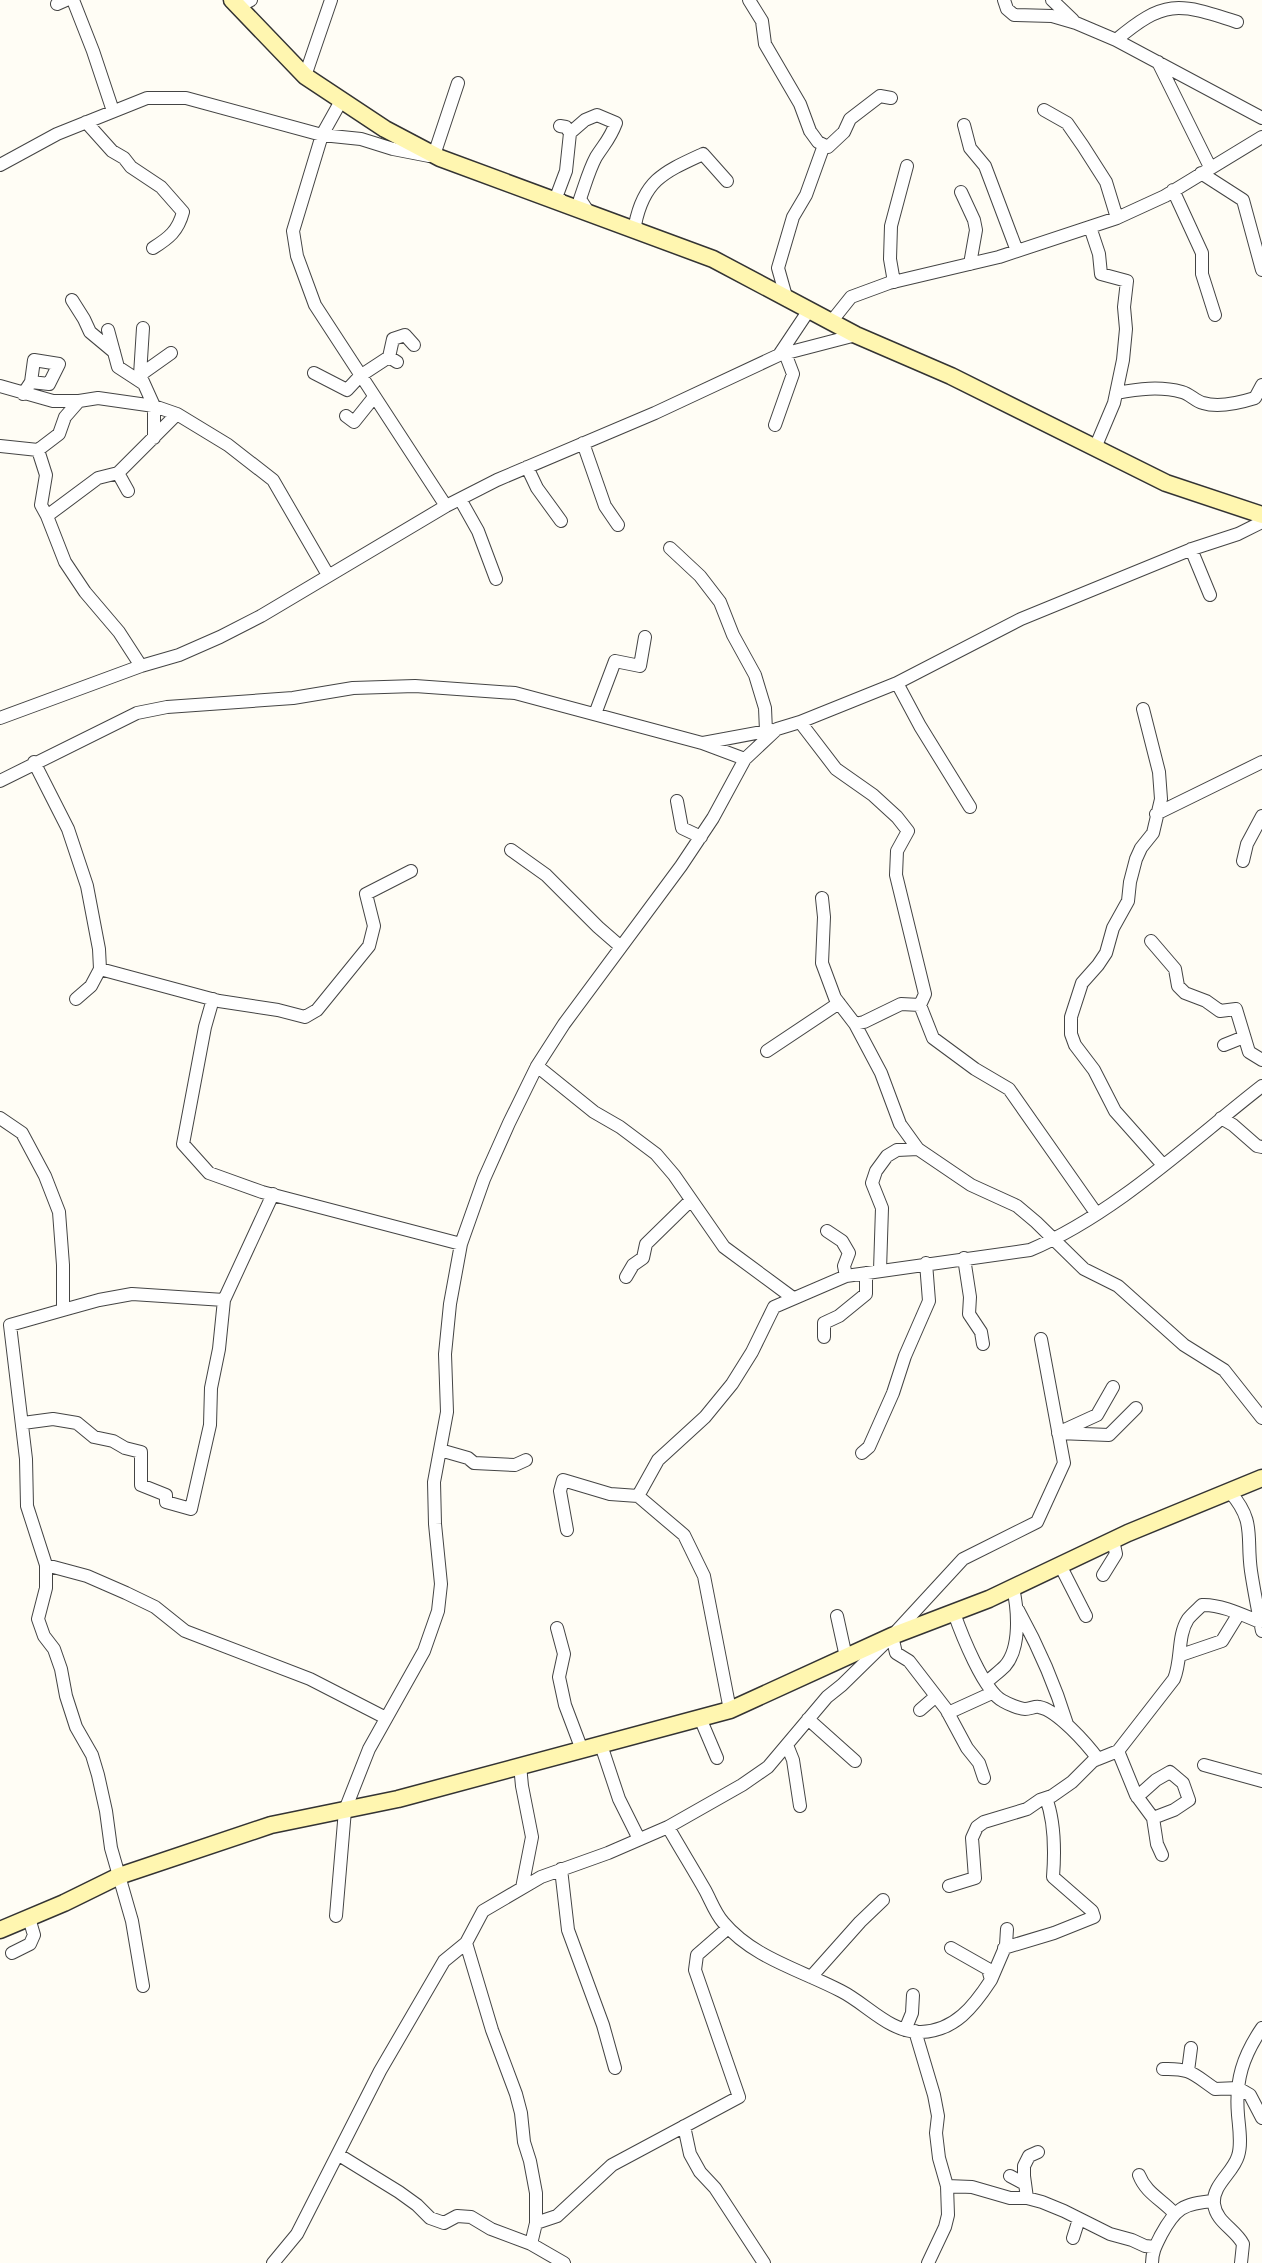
<svg xmlns="http://www.w3.org/2000/svg" width="1262" height="2263" font-family="'Crimson Pro',serif">
	<rect width="100%" height="100%" fill="#fffdf5"/>
	<g fill="none" stroke-linecap="round" stroke-linejoin="round">
		<!-- street casing -->
		<g stroke="#444" stroke-width="14">
			<path id="street" d="M73,0L93,51L113,111
				M749,0L762,21L765,44L800,104L810,131L818,142L828,147L844,132L850,119L880,96L891,98
				M1004,0L1007,9L1014,15L1052,16L1076,23L1116,40L1262,118
				M1052,0L1073,20
				M57,4L66,0
				M238,7L251,0
				M1116,40C1164,0 1177,2 1237,22
				M1158,62L1210,167
				M305,76L331,0
				M341,101L322,135L293,231L297,256L315,305L446,506
				M1044,110L1067,123L1083,146L1106,182L1117,218
				M86,122L112,151L124,158L131,167L161,187L183,212C178,231 169,238 153,248
				M964,125L970,148L985,166L1017,251
				M560,126L566,127L570,133L566,171L557,195L563,203
				M570,133L585,120L597,115L616,123C610,139 605,143 596,157C589,170 585,185 580,199L589,213
				M434,155L458,83
				M0,165L57,134L147,98H186L322,135L361,139L393,149L429,156
				M1201,173L1243,200L1262,270
				M1173,190L1202,253V274L1215,315
				M961,192L974,220L976,230L970,264
				M1090,227L1099,254L1101,274L1127,281L1124,307L1126,329L1123,360L1114,403L1095,448
				M641,233L635,225C644,180 664,172 703,154L727,181
				M894,282L890,259L891,226L907,166
				M72,300L84,319L90,332L114,352
				M787,300L778,268L793,217L806,195L824,145
				M831,322L851,297L889,283L999,257L1117,218L1165,196L1262,137
				M143,328L140,375L154,406V438
				M108,330L118,367L144,384
				M779,355L809,310
				M389,357L393,339L405,335L414,345
				M314,373L347,390L360,376L389,357L397,362
				M140,375L171,353
				M0,386L53,401H79
				M1116,393C1138,389 1160,386 1182,392C1190,394 1195,401 1203,403C1219,408 1239,403 1255,398L1262,385
				M23,394L31,382L49,384L59,364L34,360L31,382
				M346,416L354,422L374,397
				M775,425L793,374L785,353
				M583,443L605,506L618,525
				M0,446L38,450L59,434L65,417L79,401L98,398L154,406L177,414L228,445L273,480L328,575
				M38,450L46,475L41,505L47,516L65,562L85,592L119,632L141,666
				M527,467L537,488L561,521
				M118,473L128,491
				M460,499L478,531L496,579
				M47,516L98,478L118,473L177,414
				M670,548L700,576L720,602L733,635L755,675L765,708L766,731
				M1191,549L1210,595
				M897,683L920,726L970,807
				M1143,709L1159,772L1161,799L1153,833L1141,848L1136,859L1130,882L1128,901L1113,928L1106,953L1098,965L1082,983L1071,1017V1034L1075,1045L1094,1070L1115,1111L1163,1165
				M595,714L615,661L640,666L645,637
				M0,718L141,666L179,655L220,637L261,616L446,506L497,480L655,413L779,355L856,335
				M800,722L836,769L873,795L897,817L908,831L897,851L896,875L925,994L920,1005L901,1004L864,1022L855,1024
				M703,743L772,730
				M34,762L68,829L87,886L99,949L100,969L91,986L76,999
				M0,781L137,713L167,707L293,698L353,688L415,686L515,693L702,743L745,759
				M677,801L682,828L701,837
				M1156,814L1262,762
				M511,850L546,875L598,927L621,947
				M1243,861L1247,844L1262,816
				M822,898L824,917L822,963L835,998L855,1024L881,1073L900,1124L918,1149L971,1185L1017,1206L1036,1222L1084,1269L1118,1286L1184,1345L1224,1370L1262,1418
				M1151,941L1175,969L1178,986L1185,993L1206,1001L1220,1011L1236,1009L1249,1052L1262,1060
				M100,969L219,1001L278,1010L305,1017L317,1010L369,946L374,926L366,894L411,871
				M213,999L205,1027L183,1144L209,1173L262,1192L461,1244
				M920,1005L933,1038L975,1069L1009,1089L1096,1213
				M1224,1045L1244,1037
				M767,1051L839,1003
				M537,1066L594,1112L620,1127L656,1154L674,1175L724,1247L793,1298
				M0,1118L22,1133L45,1176L59,1212L63,1265V1310L10,1325L26,1459L27,1506L46,1565V1588L38,1619L44,1636L54,1649L61,1669L66,1696L76,1727L92,1755L98,1775L106,1811L111,1848L132,1921L143,1986
				M1221,1118L1233,1125L1257,1146L1262,1147
				M827,1231L842,1241L849,1253L844,1266L846,1276
				M964,1258L970,1297L969,1314L981,1332L983,1344
				M880,1270L882,1208L872,1183L876,1171L887,1156L897,1150L918,1149
				M626,1277L633,1265L643,1258L646,1244L691,1200
				M63,1310L99,1300L132,1294L224,1300L273,1194
				M824,1337V1323L839,1316L866,1294V1273
				M23,1423L53,1419L77,1423L94,1437L113,1441L125,1448L141,1452V1485L166,1495V1502L191,1509L210,1425L211,1388L219,1349L224,1300
				M1062,1431L1097,1415L1113,1387
				M1058,1433L1109,1435L1136,1408
				M440,1450L468,1458L474,1463L515,1465L526,1460
				M862,1453L869,1447L893,1393L905,1356L929,1301L926,1263
				M1230,1492C1256,1522 1246,1536 1251,1571C1254,1591 1258,1611 1262,1631
				M638,1496L658,1460L705,1417L732,1384L752,1352L774,1307L846,1276L1030,1250C1115,1214 1190,1142 1262,1086
				M567,1530L560,1491L563,1480L610,1494L638,1496L684,1535L704,1576L730,1710
				M46,1565L87,1576L126,1593L155,1607L185,1631L310,1679L386,1718
				M1060,1565L1086,1616
				M1103,1575L1116,1554L1113,1540
				M1018,1610C1038,1646 1055,1685 1067,1724
				M954,1613C961,1633 984,1692 1003,1701C1008,1704 1020,1709 1025,1709C1030,1709 1035,1706 1039,1707C1057,1710 1087,1744 1098,1759
				M837,1616L846,1657
				M557,1628L564,1654L559,1677L565,1705L582,1750
				M892,1636L896,1653L909,1661L946,1709L967,1748L979,1763L984,1778
				M1181,1655L1222,1641L1238,1615
				M987,1682C992,1677 999,1672 1005,1666C1021,1648 1018,1610 1013,1588
				M920,1710L935,1697
				M948,1713L992,1693
				M700,1718L717,1758
				M808,1719L855,1761
				M601,1745L619,1799L639,1839
				M787,1745L793,1760L800,1806
				M520,1765L522,1786L532,1837L522,1888
				M1204,1765L1262,1781
				M1137,1797L1156,1780L1170,1772L1183,1783L1189,1800L1174,1810L1153,1818
				M668,1827C680,1848 693,1869 705,1890C711,1901 715,1913 723,1922C753,1958 801,1970 841,1991C867,2004 890,2033 921,2032C955,2031 974,2006 991,1980L988,1969L951,1948
				M1162,1855L1157,1844L1153,1818L1136,1795L1118,1751L1174,1679C1182,1660 1177,1636 1188,1619C1192,1614 1198,1609 1202,1605C1220,1604 1243,1615 1260,1622
				M561,1869L568,1930L603,2025L615,2068
				M949,1886L975,1878L972,1838L977,1827L984,1822L1027,1809L1040,1800L1052,1796L1072,1782L1093,1761L1118,1751
				M336,1916L345,1810L369,1749L424,1651L438,1611L441,1584L435,1524L434,1482L447,1412L445,1354L450,1304L461,1244L484,1179L509,1123L537,1066L564,1024L681,866L713,818L745,759L777,729L800,722L897,683L1021,619L1192,549L1238,534L1262,522
				M466,1943L492,2030L516,2094L521,2113L524,2142L530,2161L536,2193V2223L531,2244
				M1004,1948L1054,1933L1094,1917L1092,1911L1053,1877C1055,1851 1055,1822 1046,1798
				M12,1953L30,1944L34,1935L29,1918
				M811,1977L860,1922L883,1900
				M991,1980L1006,1945L1007,1929
				M905,2030L912,2013L913,1995
				M915,2031L934,2095L938,2116L936,2133L939,2158L947,2186L948,2215L945,2227L928,2263
				M1163,2069C1191,2068 1193,2074 1215,2089L1238,2088L1250,2095L1262,2118
				M1188,2071L1191,2048
				M684,2126L690,2154L700,2172L715,2188L764,2263
				M339,2155L399,2192L417,2205L430,2218L444,2223L457,2216L471,2217L491,2229L531,2244L564,2263
				M1139,2175C1146,2193 1161,2199 1174,2213
				M1010,2176L1025,2184
				M947,2186L972,2187L1010,2198H1027L1042,2202L1064,2211L1110,2234L1132,2240L1145,2246L1155,2247
				M1027,2198L1024,2176V2166L1029,2156L1038,2152
				M536,2223L557,2216L612,2165L739,2097L695,1970L697,1955L728,1928
				M1073,2238L1079,2219
				M273,2263L297,2234L380,2071L444,1961L466,1943L483,1911L541,1877L608,1853L668,1827L742,1785L768,1767L827,1697L842,1685L892,1636L963,1559L1037,1522L1064,1463L1041,1339
				M1152,2263C1152,2252 1156,2245 1161,2235C1175,2209 1183,2203 1214,2201
				M1241,2263L1243,2244C1235,2229 1216,2222 1214,2204C1212,2185 1233,2173 1238,2156C1242,2144 1239,2127 1238,2115C1235,2080 1243,2056 1262,2028"/>
		</g>
		<!-- secondary casing -->
		<g stroke="#333" stroke-width="19">
			<path id="secondary" d="M232,0L305,76L385,129L440,158L713,259L856,335L951,376L1166,483L1262,515
				M0,1930L64,1903L119,1876L271,1825L398,1799L730,1710L892,1636L989,1599L1128,1533L1262,1478"/>
		</g>
		<!-- street -->
		<use href="#street" stroke="#fff" stroke-width="12"/>
		<!-- secondary -->
		<use href="#secondary" stroke="#fff6b0" stroke-width="16"/>
	</g>
</svg>
